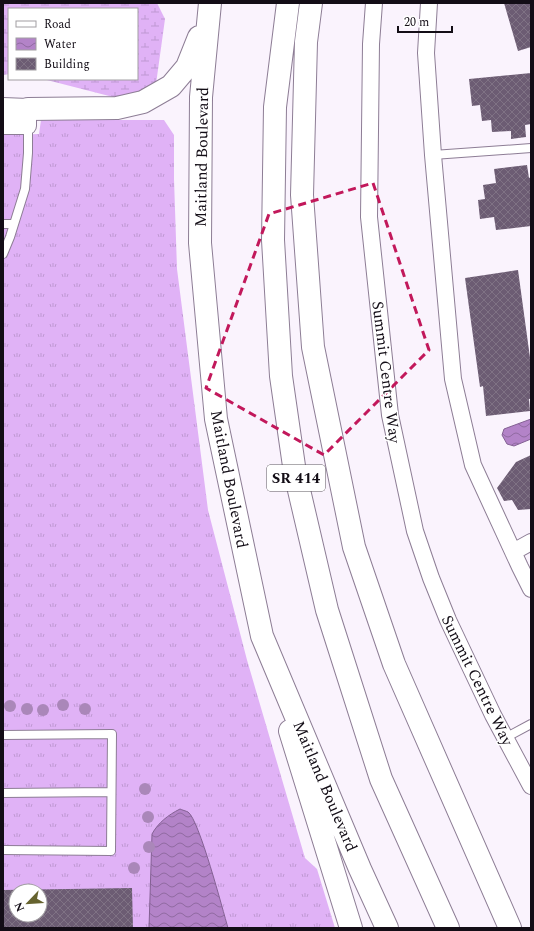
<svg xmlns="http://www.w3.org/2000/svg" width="534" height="931" font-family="Spectral,serif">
	<defs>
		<pattern id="grass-tufts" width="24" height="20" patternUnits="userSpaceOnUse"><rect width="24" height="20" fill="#e0b2f6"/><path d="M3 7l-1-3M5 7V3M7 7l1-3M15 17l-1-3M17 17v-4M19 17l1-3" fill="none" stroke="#bf98d2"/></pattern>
		<pattern id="wetland-marsh" width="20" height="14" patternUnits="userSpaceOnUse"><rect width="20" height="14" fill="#e0b2f6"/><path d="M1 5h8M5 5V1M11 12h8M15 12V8" fill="none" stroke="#bf98d2"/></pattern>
		<pattern id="water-waves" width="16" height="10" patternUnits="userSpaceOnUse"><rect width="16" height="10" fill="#b383c8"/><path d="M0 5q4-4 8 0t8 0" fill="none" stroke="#906aa1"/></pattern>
		<pattern id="building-cross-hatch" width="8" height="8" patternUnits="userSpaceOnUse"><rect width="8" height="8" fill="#6c5c73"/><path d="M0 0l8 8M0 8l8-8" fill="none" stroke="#7f7284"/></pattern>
	</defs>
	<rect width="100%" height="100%" fill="#faf3fd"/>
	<!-- grass -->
	<path fill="url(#grass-tufts)" fill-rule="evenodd" d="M41,120H164L174,135V179L177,269L208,510L247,660L305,858L317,869L335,928H3V135L39,134ZM16,891H40V915H16Z"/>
	<!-- wetland -->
	<path fill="url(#wetland-marsh)" d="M3,3H157L165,19L156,84L140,93L117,98L43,79H137V9H9V74L3,75Z"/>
	<!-- water -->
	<path fill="url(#water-waves)" stroke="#836093" d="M531,419V439L514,446L507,444L502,435L504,429Z
		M180,809C182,810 186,811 188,812C199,819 223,911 228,928H149L152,834C158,823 168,815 180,809Z"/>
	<!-- building -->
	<path fill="url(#building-cross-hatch)" fill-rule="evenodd" d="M504,3H531V47L518,51Z
		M531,73V124L525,125L526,137L511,139V131L492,132L491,120L482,121L480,105L472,106L469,79Z
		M527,165L529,178L531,177V226L496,230L494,217L480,219L478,200L485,199L483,185L496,183L494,169Z
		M518,270L531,365V399H529L530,411L486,416L483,386L480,387L465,278Z
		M531,455V509L518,510L512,500L504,501L497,488L516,462Z
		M132,888L133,928H3V890ZM16,891H40V915H16Z"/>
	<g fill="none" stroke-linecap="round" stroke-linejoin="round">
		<!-- service casing -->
		<g stroke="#8d7d95" stroke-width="10">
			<path id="service" d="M433,155L531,148
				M3,224H14
				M3,254L10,237L25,189L28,153V126
				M3,735L112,734L111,851L3,850
				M505,738L531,724
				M3,793L111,792"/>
		</g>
		<!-- minor casing -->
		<g stroke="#8d7d95" stroke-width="18">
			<path id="minor" d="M374,3L371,44L369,217L390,415L415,531L431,578L448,620L493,715L531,786
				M429,3L426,53L433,155L453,379L473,465L520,567L531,589
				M3,126H28V109
				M513,552L531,542"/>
		</g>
		<!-- tertiary casing -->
		<g stroke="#8d7d95" stroke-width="22">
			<path id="tertiary" d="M3,108L28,109"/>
		</g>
		<!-- motorway casing -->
		<g stroke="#8d7d95" stroke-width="24">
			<path id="motorway" d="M210,3L201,97L200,243L216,419L262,636L360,869L387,928
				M288,3L275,107L273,240L281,376L295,473L327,610L381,779L448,928
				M311,3L306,42L302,195L313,347L354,547L394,664L510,928
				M28,109L117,108L143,102L171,86L187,67L199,37
				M290,731L351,928"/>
		</g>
		<!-- service -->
		<use href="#service" stroke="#fff" stroke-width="8"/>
		<!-- minor -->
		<use href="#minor" stroke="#fff" stroke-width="16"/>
		<!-- tertiary -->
		<use href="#tertiary" stroke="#fff" stroke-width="20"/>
		<!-- motorway -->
		<use href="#motorway" stroke="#fff" stroke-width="22"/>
	</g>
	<!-- trees -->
	<g fill="#aa87b9">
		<circle cx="63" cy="705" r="6"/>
		<circle cx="10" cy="706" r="6"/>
		<circle cx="27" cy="709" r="6"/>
		<circle cx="85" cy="709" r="6"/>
		<circle cx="43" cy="710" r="6"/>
		<circle cx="145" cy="789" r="6"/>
		<circle cx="148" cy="817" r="6"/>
		<circle cx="149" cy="847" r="6"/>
		<circle cx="134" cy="868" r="6"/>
	</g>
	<!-- marked area -->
	<path fill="none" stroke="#c2185b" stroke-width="3" stroke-dasharray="8 5" stroke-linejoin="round" d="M373,183L429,350L324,455L206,388L269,214Z"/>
	<g text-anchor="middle" stroke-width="3" stroke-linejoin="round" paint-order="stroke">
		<!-- shield labels -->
		<rect fill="#fff" stroke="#5a565c" stroke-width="1" x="267" y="465" width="58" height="26" rx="3"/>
		<g font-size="15" font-weight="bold" fill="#130d16">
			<text x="296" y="483">SR 414</text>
		</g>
		<!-- street labels -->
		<g font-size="16" fill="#130d16" stroke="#fff">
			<text transform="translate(201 157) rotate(-89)" y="6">Maitland Boulevard</text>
			<text transform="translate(387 372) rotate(83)" y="6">Summit Centre Way</text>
			<text transform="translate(230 479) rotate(79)" y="6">Maitland Boulevard</text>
			<text transform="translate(478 680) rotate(64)" y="6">Summit Centre Way</text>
			<text transform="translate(326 786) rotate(67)" y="6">Maitland Boulevard</text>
		</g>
	</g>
	<!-- border -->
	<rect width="534" height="931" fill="none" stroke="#130d16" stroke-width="8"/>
	<!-- legend -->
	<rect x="8" y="8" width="130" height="72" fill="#ffffff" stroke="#a19ea2"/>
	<rect x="16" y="21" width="20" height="6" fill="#ffffff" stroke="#a19ea2"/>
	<text x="44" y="28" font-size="12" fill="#130d16">Road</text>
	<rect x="16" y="38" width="20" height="12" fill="url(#water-waves)" stroke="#a19ea2"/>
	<text x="44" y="48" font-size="12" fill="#130d16">Water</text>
	<rect x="16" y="58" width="20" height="12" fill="url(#building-cross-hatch)" stroke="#a19ea2"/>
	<text x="44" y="68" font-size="12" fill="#130d16">Building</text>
	<!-- north arrow -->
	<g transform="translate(28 903) rotate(245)"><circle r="19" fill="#ffffff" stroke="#a19ea2"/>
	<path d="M0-3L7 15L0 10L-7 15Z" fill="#66632f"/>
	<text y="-6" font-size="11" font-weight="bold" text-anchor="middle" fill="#130d16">N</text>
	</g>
	<!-- scale -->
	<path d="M398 26v6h54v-6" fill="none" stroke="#130d16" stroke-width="2"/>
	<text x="404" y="26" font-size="12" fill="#130d16" stroke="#ffffff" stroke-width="3" paint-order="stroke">20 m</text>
</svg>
